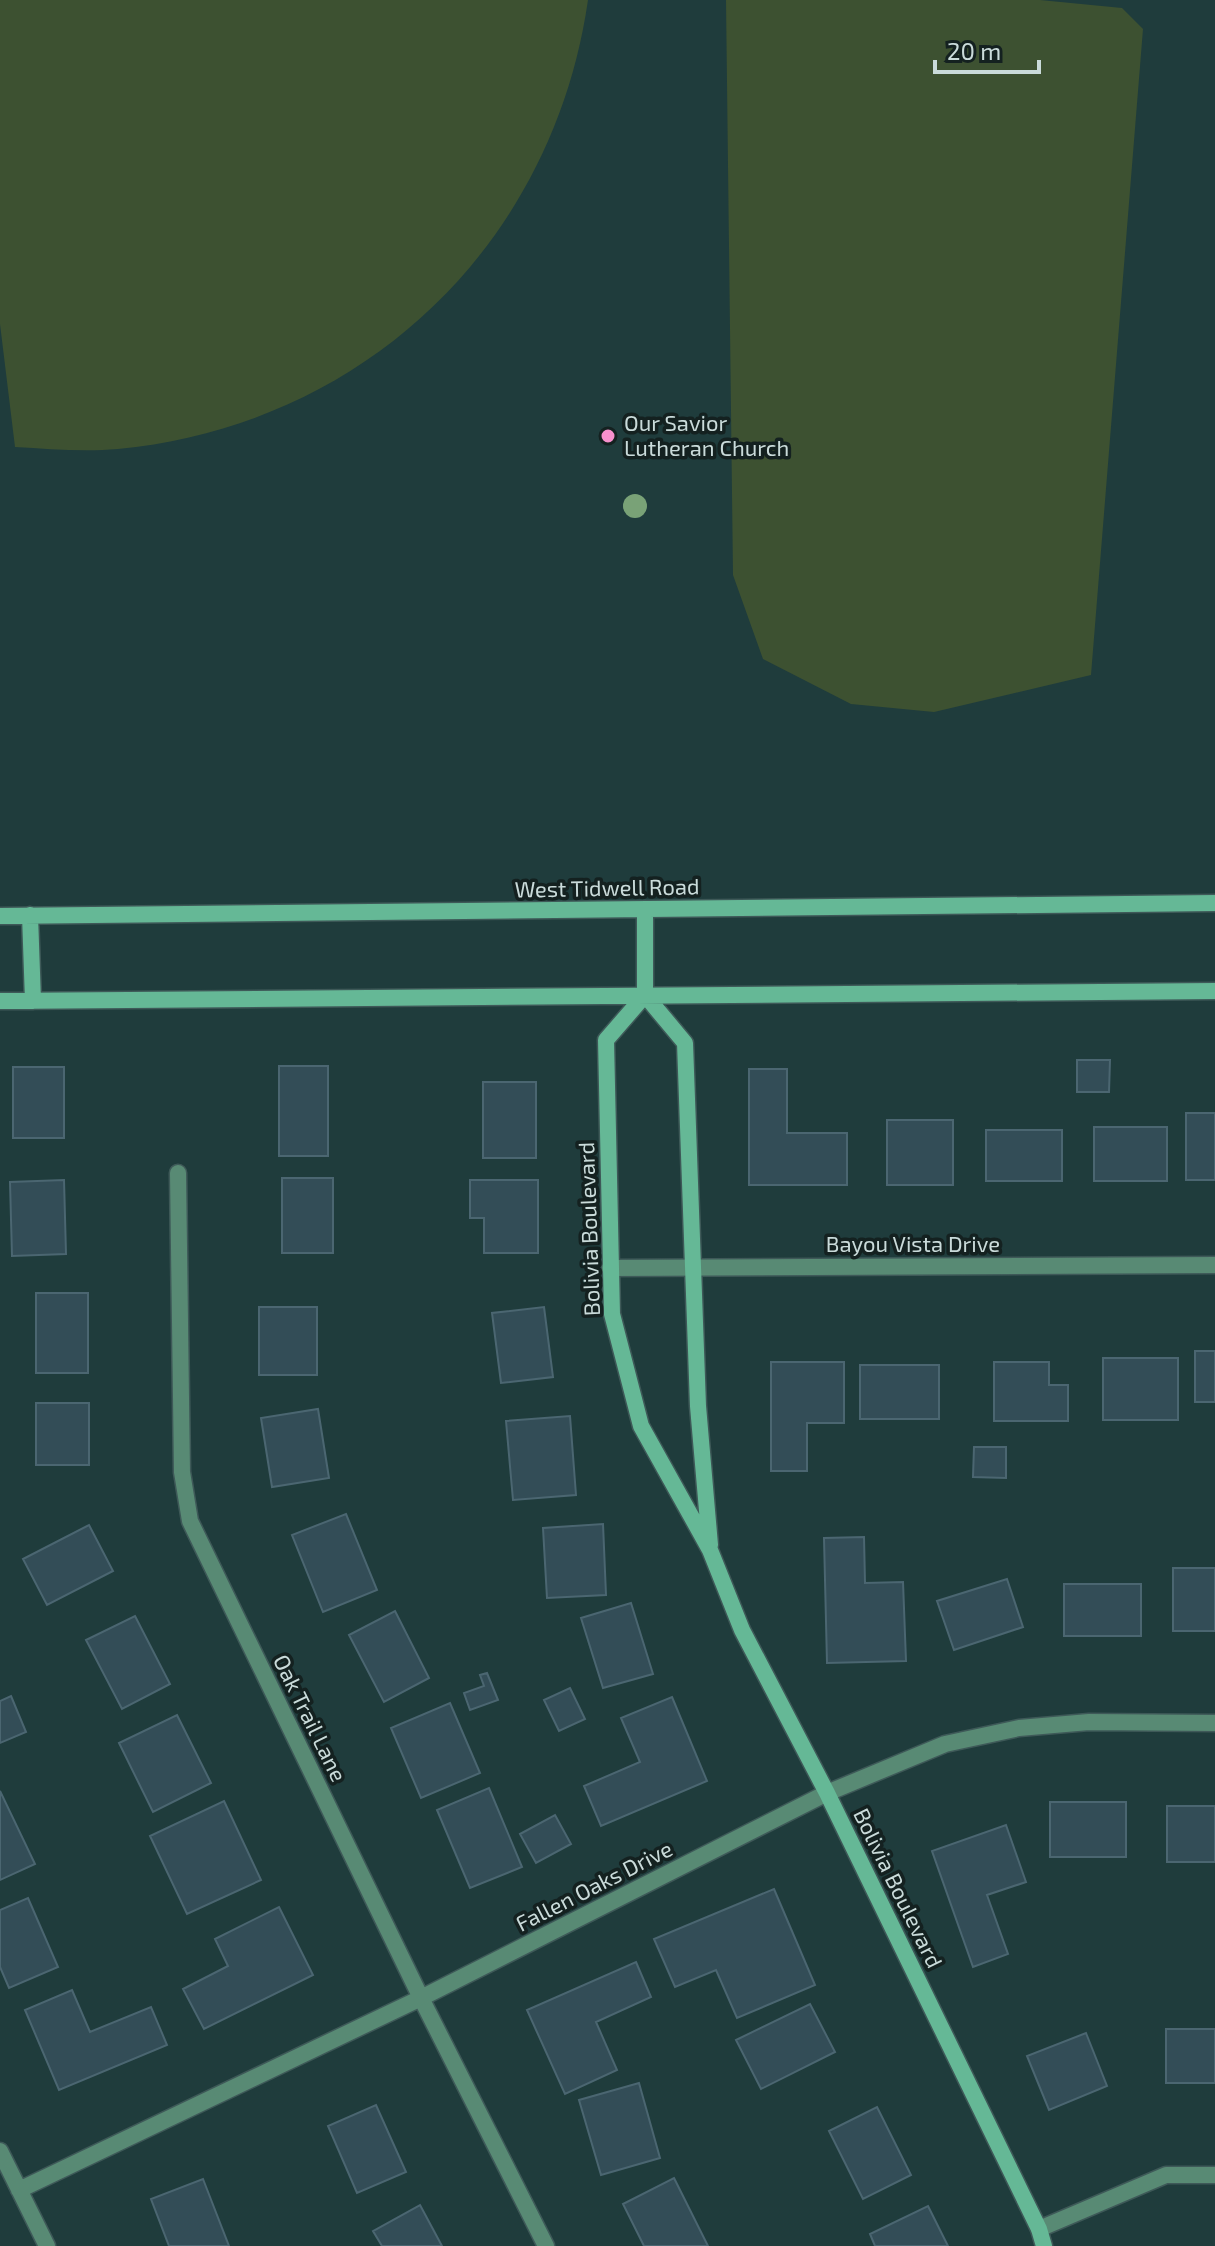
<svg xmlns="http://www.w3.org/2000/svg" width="1215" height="2246" font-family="'Exo 2',sans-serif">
	<rect width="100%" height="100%" fill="#1f3c3c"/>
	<!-- green -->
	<path fill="#3d5131" d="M0,0H588C553,244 365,425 118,449C84,452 49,449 15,447L0,324Z
		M726,0H1040L1122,8L1143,29L1091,675L934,712L851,704L763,659L733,575Z"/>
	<!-- building -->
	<path fill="#334d57" stroke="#4b6671" stroke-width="2" d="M1077,1060H1110L1109,1092H1077Z
		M279,1066H328V1156H279Z
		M13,1067H64V1138H13Z
		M749,1069H787V1133H847V1185H749Z
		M483,1082H536V1158H483Z
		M1186,1113H1215V1180H1186Z
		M887,1120H953V1185H887Z
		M1094,1127H1167V1181H1094Z
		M986,1130H1062V1181H986Z
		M282,1178H333V1253H282Z
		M64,1180L66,1254L12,1256L10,1182Z
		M470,1180H538V1253H484V1218H470Z
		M36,1293H88V1373H36Z
		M259,1307H317V1375H259Z
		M544,1307L553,1377L501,1383L492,1313Z
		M1195,1351H1215V1402H1195Z
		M1103,1358H1178V1420H1103Z
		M771,1362H844V1423H807V1471H771Z
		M994,1362H1049V1385H1068V1421H994Z
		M860,1365H939V1419H860Z
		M36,1403H89V1465H36Z
		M318,1409L329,1478L272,1487L261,1418Z
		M570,1416L576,1495L513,1500L506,1421Z
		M974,1447H1006V1478L973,1477Z
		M346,1514L377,1590L323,1612L292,1535Z
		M603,1524L606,1595L547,1598L543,1528Z
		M89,1525L113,1571L47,1605L23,1559Z
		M864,1537L865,1583L903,1582L906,1661L827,1663L824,1538Z
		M1173,1568H1215V1631H1173Z
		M1007,1579L1023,1627L954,1650L937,1601Z
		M1064,1584H1141V1636H1064Z
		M631,1603L653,1674L603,1688L581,1618Z
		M395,1611L429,1678L384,1702L349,1635Z
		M135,1616L170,1684L122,1709L86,1640Z
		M487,1673L498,1700L470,1710L464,1693L484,1686L480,1675Z
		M570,1688L585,1719L559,1731L544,1700Z
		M11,1696L26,1732L0,1743V1701Z
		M672,1697L707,1781L601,1826L584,1786L640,1762L621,1718Z
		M450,1703L480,1773L421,1798L391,1728Z
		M177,1715L211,1783L153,1812L119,1743Z
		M489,1788L522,1867L470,1888L437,1810Z
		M0,1791L35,1864L0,1880Z
		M224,1801L261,1880L187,1914L150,1836Z
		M1050,1802H1126V1857H1050Z
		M1167,1806H1215V1862H1167Z
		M555,1815L571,1844L536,1863L520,1834Z
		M1006,1825L1026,1882L987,1895L1008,1954L973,1967L932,1851Z
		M774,1889L815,1985L737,2018L716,1970L675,1987L654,1939Z
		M28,1898L58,1967L9,1988L0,1967V1910Z
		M279,1907L313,1975L204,2029L183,1989L228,1966L215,1939Z
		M636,1962L651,1997L596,2022L617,2070L565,2094L527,2010Z
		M72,1990L90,2032L151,2007L167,2045L59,2090L25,2010Z
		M810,2004L835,2052L761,2089L736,2040Z
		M1166,2029H1215V2083H1166Z
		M1086,2033L1107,2086L1049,2110L1027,2056Z
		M639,2083L660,2158L601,2175L579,2100Z
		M376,2105L406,2172L357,2193L328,2126Z
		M877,2107L911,2175L863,2199L829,2131Z
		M674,2178L708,2246H644L623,2204Z
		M203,2179L229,2246H169L151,2199Z
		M420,2205L442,2246H382L373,2231Z
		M928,2206L948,2246H875L870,2234Z"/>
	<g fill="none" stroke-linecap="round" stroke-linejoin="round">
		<!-- street casing -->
		<g stroke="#3e5958" stroke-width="19">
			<path id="street" d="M178,1173L182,1472L190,1521L421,1998L546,2246
				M610,1268L1215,1265
				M0,2151L47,2246
				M19,2190L421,1998L827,1793L945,1744L1019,1728L1089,1722L1215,1723
				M1039,2229L1166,2175H1215"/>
		</g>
		<!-- secondary casing -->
		<g stroke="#3e5958" stroke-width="19">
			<path id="secondary" d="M645,909V995L685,1043L698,1406L710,1545
				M30,915L33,1001
				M0,916L1215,903
				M645,995L606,1040L612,1314L641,1426L710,1550L742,1630L827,1793L1039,2229L1044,2246
				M0,1001L1215,991"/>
		</g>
		<!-- street -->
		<use href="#street" stroke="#588a74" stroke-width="16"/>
		<!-- secondary -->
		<use href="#secondary" stroke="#65b896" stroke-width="16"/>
	</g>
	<!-- trees -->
	<circle fill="#79a277" cx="635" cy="506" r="12"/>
	<!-- markers -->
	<circle fill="#f790cd" stroke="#142120" stroke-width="3" cx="608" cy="436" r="8"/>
	<g text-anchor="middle" stroke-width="7" stroke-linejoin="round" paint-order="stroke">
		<!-- poi labels -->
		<g font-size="22" fill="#cadbda" stroke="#142120" text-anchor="start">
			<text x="624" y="431">Our Savior<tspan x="624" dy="25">Lutheran Church</tspan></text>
		</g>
		<!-- street labels -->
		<g font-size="22" fill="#cadbda" stroke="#142120">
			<text transform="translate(607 888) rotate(-1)" y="8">West Tidwell Road</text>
			<text transform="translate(589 1229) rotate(-92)" y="8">Bolivia Boulevard</text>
			<text x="913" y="1252">Bayou Vista Drive</text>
			<text transform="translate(310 1718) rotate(64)" y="8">Oak Trail Lane</text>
			<text transform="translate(594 1886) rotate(-27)" y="8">Fallen Oaks Drive</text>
			<text transform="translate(898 1888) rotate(64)" y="8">Bolivia Boulevard</text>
		</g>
	</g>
	<!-- scale -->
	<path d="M935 60v12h104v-12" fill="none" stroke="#cadbda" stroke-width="4"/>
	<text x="947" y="60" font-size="24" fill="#cadbda" stroke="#142120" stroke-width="6" paint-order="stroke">20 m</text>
</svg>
